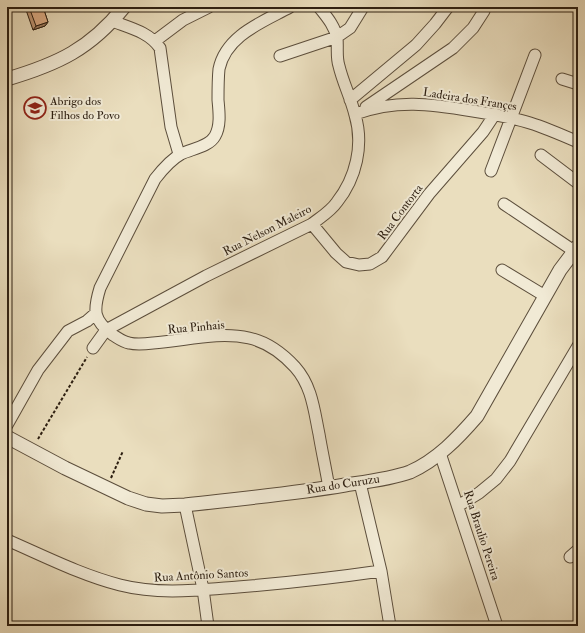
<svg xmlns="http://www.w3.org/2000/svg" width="585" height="633" font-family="'IM FELL Double Pica',serif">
	<rect width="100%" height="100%" fill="#eadebe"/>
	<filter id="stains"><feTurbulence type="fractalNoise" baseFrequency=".005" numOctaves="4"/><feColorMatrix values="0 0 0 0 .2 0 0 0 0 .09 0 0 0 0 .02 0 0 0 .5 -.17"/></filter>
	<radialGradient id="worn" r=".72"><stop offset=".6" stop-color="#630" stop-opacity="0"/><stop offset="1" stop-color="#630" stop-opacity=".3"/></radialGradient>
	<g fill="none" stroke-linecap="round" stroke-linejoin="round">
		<!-- minor casing -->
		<g stroke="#5c4e3c" stroke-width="13">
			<path id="minor" d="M290,7C263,22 226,35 219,69C218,79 218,90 218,100C219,111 221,126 215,136C209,147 191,149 181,154C170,160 162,170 155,179L100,288C93,311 93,320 113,335C118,338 123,342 129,343C137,345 145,344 153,343C184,341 218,331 249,338C267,342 283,354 295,367C312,386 314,410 319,434C322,452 326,470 329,488
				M112,21C130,28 149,32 160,48L171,127L179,154
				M155,41L183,20L209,7
				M280,56L337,37L350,28L363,7
				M562,79L578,84
				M350,100L416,45L435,24L448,7
				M366,107L453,48L473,28L484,11
				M355,114C397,99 430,104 473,111C492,114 511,117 530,123C546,128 562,135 578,142
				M541,155L578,183
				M491,171L535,55
				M504,204L574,251
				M312,224L336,253L346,262L359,265L370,264L382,257L429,194L483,132L495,114
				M502,270L545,296
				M93,348L106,330L206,276L312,224C321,217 331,211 337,202C356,178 364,145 355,115C351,98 343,83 339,66C336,57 338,47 337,38C335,26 326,16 319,7
				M7,425L38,370L68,331L87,321L95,314
				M440,453L497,626
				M360,483L381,571L390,626
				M185,505L203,589L208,626
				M458,506L479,493L496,479L510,461L578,346
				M7,540C44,556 81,575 120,585C159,595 199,590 238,587C286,583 333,578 381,571
				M570,557L578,550"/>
		</g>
		<!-- tertiary casing -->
		<g stroke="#5c4e3c" stroke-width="15">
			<path id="tertiary" d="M7,79C58,64 90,49 124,7
				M7,437L65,468L128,498L146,504L162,506L185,505C238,499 292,494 345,485C365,482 391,479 410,472C437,460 458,438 477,416L560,270L578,246"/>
		</g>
		<!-- path -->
		<path stroke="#2c1e11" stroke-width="2" stroke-dasharray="3 2" stroke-linecap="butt" d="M38,439L87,357
			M111,478L123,451"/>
		<!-- minor -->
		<use href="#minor" stroke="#f1ead5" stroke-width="11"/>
		<!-- tertiary -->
		<use href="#tertiary" stroke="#f1ead5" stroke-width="13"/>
	</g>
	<!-- wall -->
	<path fill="#bf9674" stroke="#2c1e11" d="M25,7H43L48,22L45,26L33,30Z"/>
	<!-- shaded-wall -->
	<path fill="#9b7a5e" stroke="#2c1e11" d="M48,22L45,26L33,30L36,26Z"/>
	<!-- building -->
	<path fill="#deae87" stroke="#2c1e11" d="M29,7H43L48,22L36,26Z"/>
	<!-- icons -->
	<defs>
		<g id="school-ring" transform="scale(1.15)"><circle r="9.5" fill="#f1ead5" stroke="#8f2418" stroke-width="1.5"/><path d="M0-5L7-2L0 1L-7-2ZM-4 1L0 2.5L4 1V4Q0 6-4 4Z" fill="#8f2418"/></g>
	</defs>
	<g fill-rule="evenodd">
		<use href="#school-ring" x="35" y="108"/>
	</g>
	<g text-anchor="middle" stroke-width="4" stroke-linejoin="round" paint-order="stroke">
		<!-- street labels -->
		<g font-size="12" fill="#2c1e11" stroke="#f1ead5">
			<text transform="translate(470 99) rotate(9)" y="4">Ladeira dos Françes</text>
			<text transform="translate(400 212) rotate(-53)" y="4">Rua Contorta</text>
			<text transform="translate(267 230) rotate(-27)" y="4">Rua Nelson Maleiro</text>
			<text transform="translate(196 327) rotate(-5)" y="4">Rua Pinhais</text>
			<text transform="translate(343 484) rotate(-9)" y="4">Rua do Curuzu</text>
			<text transform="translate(482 535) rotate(72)" y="4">Rua Braulio Pereira</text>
			<text transform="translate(201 575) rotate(-3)" y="4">Rua Antônio Santos</text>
		</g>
		<!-- poi labels -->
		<g font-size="12" fill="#2c1e11" stroke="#f1ead5" text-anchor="start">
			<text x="50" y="105">Abrigo dos<tspan x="50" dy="14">Filhos do Povo</tspan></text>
		</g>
	</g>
	<!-- margin -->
	<rect width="585" height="633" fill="none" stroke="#eadebe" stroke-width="24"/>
	<rect x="8" y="8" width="569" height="617" fill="none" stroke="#2c1e11" stroke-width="2"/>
	<rect x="12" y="12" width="561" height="609" fill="none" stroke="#2c1e11"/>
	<rect width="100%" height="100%" filter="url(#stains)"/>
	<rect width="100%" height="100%" fill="url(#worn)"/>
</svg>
